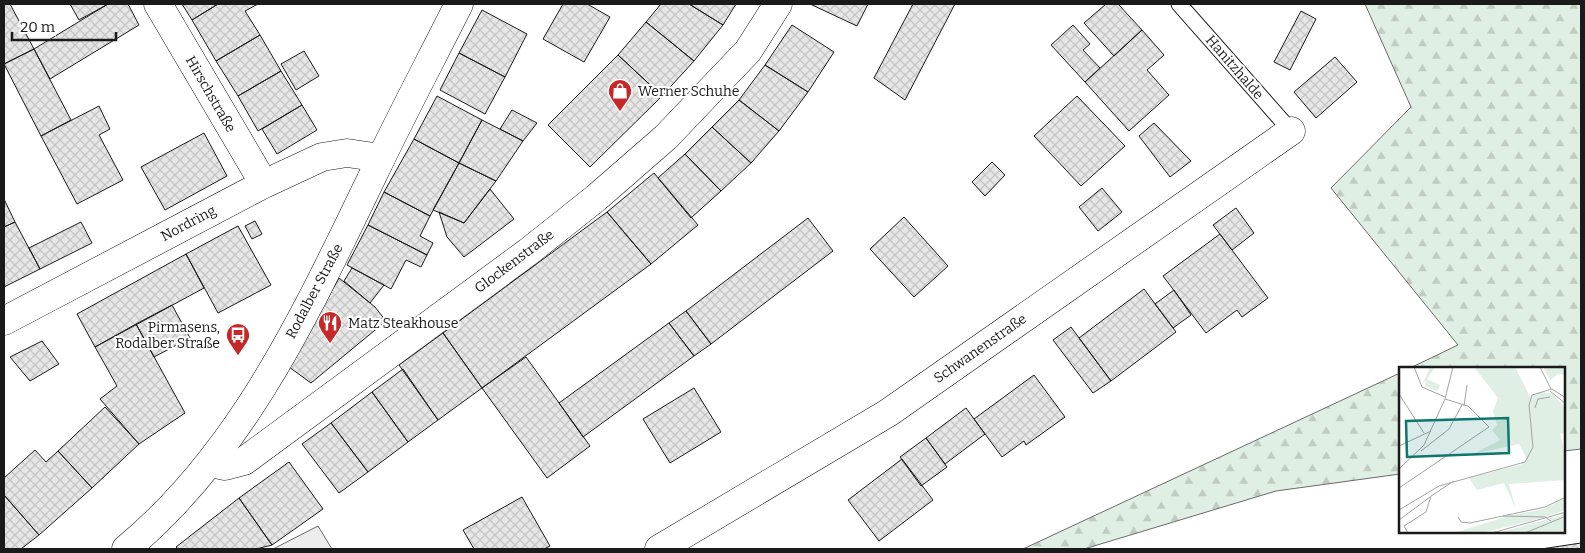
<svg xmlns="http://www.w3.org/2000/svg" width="1585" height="553" font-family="Bitter,serif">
	<defs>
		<pattern id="forest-firs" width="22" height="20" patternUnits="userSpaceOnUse" patternTransform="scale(1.25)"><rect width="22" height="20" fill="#e0efe3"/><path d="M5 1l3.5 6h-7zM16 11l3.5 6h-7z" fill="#c0ccc2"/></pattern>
		<pattern id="building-cross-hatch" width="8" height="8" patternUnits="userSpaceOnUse" patternTransform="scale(1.25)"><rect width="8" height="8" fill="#e6e6e6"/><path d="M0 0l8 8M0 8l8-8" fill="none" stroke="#c5c5c5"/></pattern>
	</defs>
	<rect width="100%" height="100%" fill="#fff"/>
	<!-- forest -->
	<path fill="url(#forest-firs)" stroke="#6a6a6a" d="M1365,4H1581V449L1564,451V368H1410L1458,345L1331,188L1411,107Z
		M1400,373V474L1276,491L1084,549H1023Z"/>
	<!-- parking -->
	<path fill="#ededed" stroke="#6a6a6a" d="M318,526L332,549H273Z"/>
	<!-- building -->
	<path fill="url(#building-cross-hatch)" stroke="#1a1a1a" d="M4,4H10L34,49L4,64Z
		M70,4H108L79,20Z
		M108,4H128L139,25L50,79L34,49Z
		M182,4H218L192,20Z
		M218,4H258L245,11L260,35L216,61L192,20Z
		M563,4H587L610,17L584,62L543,39Z
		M661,4H689L723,25L694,61L646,22Z
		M689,4H736L723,25Z
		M810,4H868L857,26Z
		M913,4H955L905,100L874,78Z
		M1106,4H1118L1142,30L1114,56L1084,23Z
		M482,10L527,34L505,77L459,53Z
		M1301,11L1316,19L1290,70L1274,62Z
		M646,22L694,61L662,96L618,55Z
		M792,25L834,52L808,92L765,65Z
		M1073,25L1090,44L1083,50L1100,68L1085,82L1051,45Z
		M1142,30L1164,55L1147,70L1169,95L1129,131L1085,82Z
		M260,35L281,71L238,96L216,61Z
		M34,49L71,120L41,136L4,64Z
		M304,51L319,76L296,90L281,64Z
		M459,53L505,77L485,114L440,90Z
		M618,55L662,96L590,167L548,125Z
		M1335,57L1357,82L1316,118L1294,92Z
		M765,65L808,92L779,131L739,100Z
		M281,71L302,105L258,131L238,96Z
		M437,96L482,120L459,163L414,139Z
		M1077,96L1125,146L1081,186L1034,136Z
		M739,100L779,131L751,163L712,127Z
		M302,105L317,130L277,154L262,129Z
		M99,106L110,129L99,135L123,180L77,204L41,136Z
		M512,110L537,123L523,141L500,129Z
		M482,120L523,141L496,181L459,163Z
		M1154,123L1191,161L1170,177L1139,136Z
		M712,127L751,163L721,191L685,154Z
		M204,133L227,176L165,210L141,167Z
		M414,139L459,163L430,216L384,192Z
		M685,154L721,191L691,218L658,178Z
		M992,162L1005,175L985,196L972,182Z
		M459,163L496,181L464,223L433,210Z
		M654,173L698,225L651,264L607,212Z
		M1102,188L1122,212L1098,231L1079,207Z
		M490,189L514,219L464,257L447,237L439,212L464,223Z
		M384,192L430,216L420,236L433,243L427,255L368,225Z
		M4,199L15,222L4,227Z
		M1236,208L1254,233L1232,250L1213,225Z
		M607,212L651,264L482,388L443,333Z
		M904,217L948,266L914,297L870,249Z
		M808,218L833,251L711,344L686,311Z
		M255,221L262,234L252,239L245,226Z
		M15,222L40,269L4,287V227Z
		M81,222L92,243L40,269L29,248Z
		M368,225L427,255L421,267L406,260L391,289L347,265Z
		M238,226L271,285L218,313L186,254Z
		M1220,234L1268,298L1242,317L1237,310L1206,333L1163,276Z
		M186,254L204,288L95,347L77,314Z
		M352,268L384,285L370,303L344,281Z
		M339,278L375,307L386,321L311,383L289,367Z
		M1144,289L1176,332L1111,381L1079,338Z
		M1174,290L1191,315L1173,328L1155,304Z
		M172,305L190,338L154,357L136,324Z
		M686,311L711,344L694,356L669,323Z
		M669,323L694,356L583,437L559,403Z
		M136,324L185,413L139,444L100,399L117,386L95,347Z
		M1071,327L1111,381L1093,393L1053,340Z
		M443,333L482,388L438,420L399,365Z
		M42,341L59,364L30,381L10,357Z
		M526,357L590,446L547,478L482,388Z
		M403,369L438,420L408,442L372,392Z
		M1034,375L1065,417L1026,445L1024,441L1002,457L974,419Z
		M694,388L721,432L670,463L643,419Z
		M372,392L408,442L368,472L331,423Z
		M105,407L139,444L92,488L58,451Z
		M966,408L985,434L945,464L926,438Z
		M331,423L368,472L339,493L302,444Z
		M926,438L947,467L921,486L900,457Z
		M35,450L46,462L58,451L92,488L39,535L4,495V478Z
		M902,459L933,500L879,541L848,500Z
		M289,462L323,509L272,545L239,498Z
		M4,495L39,535L21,549H4Z
		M522,497L550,546L544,549H474L463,530Z
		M239,498L272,545L256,549H178L176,547Z
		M1581,543V549H1541Z"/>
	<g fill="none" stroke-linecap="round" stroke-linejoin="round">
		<!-- lane casing -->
		<g stroke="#1a1a1a" stroke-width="17">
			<path id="lane" d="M1179,4L1291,131"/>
		</g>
		<!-- street casing -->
		<g stroke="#1a1a1a" stroke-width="29">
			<path id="street" d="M158,4L264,184
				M4,321L264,184L322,157L347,153L381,158
				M210,463L225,466L244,461L528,252L596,198L666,137L748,51L778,4
				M659,549L888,413L1291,131"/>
		</g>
		<!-- secondary casing -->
		<g stroke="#1a1a1a" stroke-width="29">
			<path id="secondary" d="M126,549C244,451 308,309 374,173C401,116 431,60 459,4"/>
		</g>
		<!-- lane -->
		<use href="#lane" stroke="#fff" stroke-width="15"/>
		<!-- street -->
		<use href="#street" stroke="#fff" stroke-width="28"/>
		<!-- secondary -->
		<use href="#secondary" stroke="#fff" stroke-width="28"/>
	</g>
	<!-- icons -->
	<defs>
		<g id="shop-pin" transform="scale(1.25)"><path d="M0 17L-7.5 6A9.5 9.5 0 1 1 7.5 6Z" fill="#c62828" stroke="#fff"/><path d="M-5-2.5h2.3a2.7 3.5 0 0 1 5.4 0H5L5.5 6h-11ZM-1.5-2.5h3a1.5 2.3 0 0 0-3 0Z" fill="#fff"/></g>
		<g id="restaurant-pin" transform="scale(1.25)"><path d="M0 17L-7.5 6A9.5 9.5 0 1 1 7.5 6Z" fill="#c62828" stroke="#fff"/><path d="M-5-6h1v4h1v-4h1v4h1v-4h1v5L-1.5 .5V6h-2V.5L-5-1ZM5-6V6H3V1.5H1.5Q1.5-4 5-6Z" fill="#fff"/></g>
		<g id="bus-pin" transform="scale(1.25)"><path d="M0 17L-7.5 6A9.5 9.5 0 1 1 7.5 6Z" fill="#c62828" stroke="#fff"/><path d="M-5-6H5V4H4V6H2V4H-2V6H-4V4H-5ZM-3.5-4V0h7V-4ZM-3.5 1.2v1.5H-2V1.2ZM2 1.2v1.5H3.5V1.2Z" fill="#fff"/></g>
	</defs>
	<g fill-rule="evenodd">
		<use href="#shop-pin" x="620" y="91"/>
		<use href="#restaurant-pin" x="330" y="323"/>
		<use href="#bus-pin" x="238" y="335"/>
	</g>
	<g text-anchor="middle" stroke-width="4" stroke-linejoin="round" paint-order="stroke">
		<!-- street labels -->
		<g font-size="14" fill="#1a1a1a" stroke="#fff">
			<text transform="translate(1235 67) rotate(49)" y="5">Hanitzhalde</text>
			<text transform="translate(211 94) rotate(60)" y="5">Hirschstraße</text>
			<text transform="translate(188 223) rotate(-28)" y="5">Nordring</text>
			<text transform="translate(514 261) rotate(-37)" y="5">Glockenstraße</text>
			<text transform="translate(314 291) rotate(-62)" y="5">Rodalber Straße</text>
			<text transform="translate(980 348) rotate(-35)" y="5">Schwanenstraße</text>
		</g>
		<!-- poi labels -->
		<g font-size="14" fill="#1a1a1a" stroke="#fff" text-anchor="start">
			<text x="638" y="96">Werner Schuhe</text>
			<text x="348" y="328">Matz Steakhouse</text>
			<text x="220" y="332" text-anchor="end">Pirmasens,<tspan x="220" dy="16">Rodalber Straße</tspan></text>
		</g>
	</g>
	<!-- overview -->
	<g transform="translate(1399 367)">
		<rect width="166" height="166" fill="#fff"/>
		<path d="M31,0H36L28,12L41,18L39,24L26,19L27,14L24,16Z" fill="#e0efe3"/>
		<path d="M75,0H116L131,29L142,25L153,26L166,41V67L161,66L166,88V113L110,117L117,142L105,116L78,123L70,111L121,98L128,92L120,77L74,87L101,73L93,63L98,58L94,44L99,31ZM144,0H166V8L159,7L151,13ZM166,131V143L143,151L82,166H55L109,149L145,142Z" fill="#e0efe3"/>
		<path d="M166,147V166H100L117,161Z" fill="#e0efe3"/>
		<path fill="none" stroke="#a3a3a3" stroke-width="1" d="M15,0L23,20L46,30M141,0L152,22M151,24L167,37M0,27L25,66M65,39L68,18M136,41L139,32L151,30M0,79L32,64M22,84L50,62L63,38M0,102L25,78L46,32L54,0M0,121L90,60L69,39L46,32M0,143L40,119L126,95L134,80L130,38L133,28L153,22L167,31M104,149L146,150L152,154M59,150L62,155L71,156L146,140L167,130M0,153L31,130M9,166L5,159L27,145L32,129L55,114M93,166L167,145M126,166L167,149"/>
		<path fill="#0f766e" fill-opacity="0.15" stroke="#0f766e" stroke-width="2.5" d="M109,51L110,86L8,90L7,54Z"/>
		<rect width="166" height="166" fill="none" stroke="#1a1a1a" stroke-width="2.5"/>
	</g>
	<!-- border -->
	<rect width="1585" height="553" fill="none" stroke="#1a1a1a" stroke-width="10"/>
	<!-- scale -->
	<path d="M12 32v8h104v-8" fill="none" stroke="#1a1a1a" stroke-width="2.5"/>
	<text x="20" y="32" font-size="15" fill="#1a1a1a" stroke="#ffffff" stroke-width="4" paint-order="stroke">20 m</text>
</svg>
